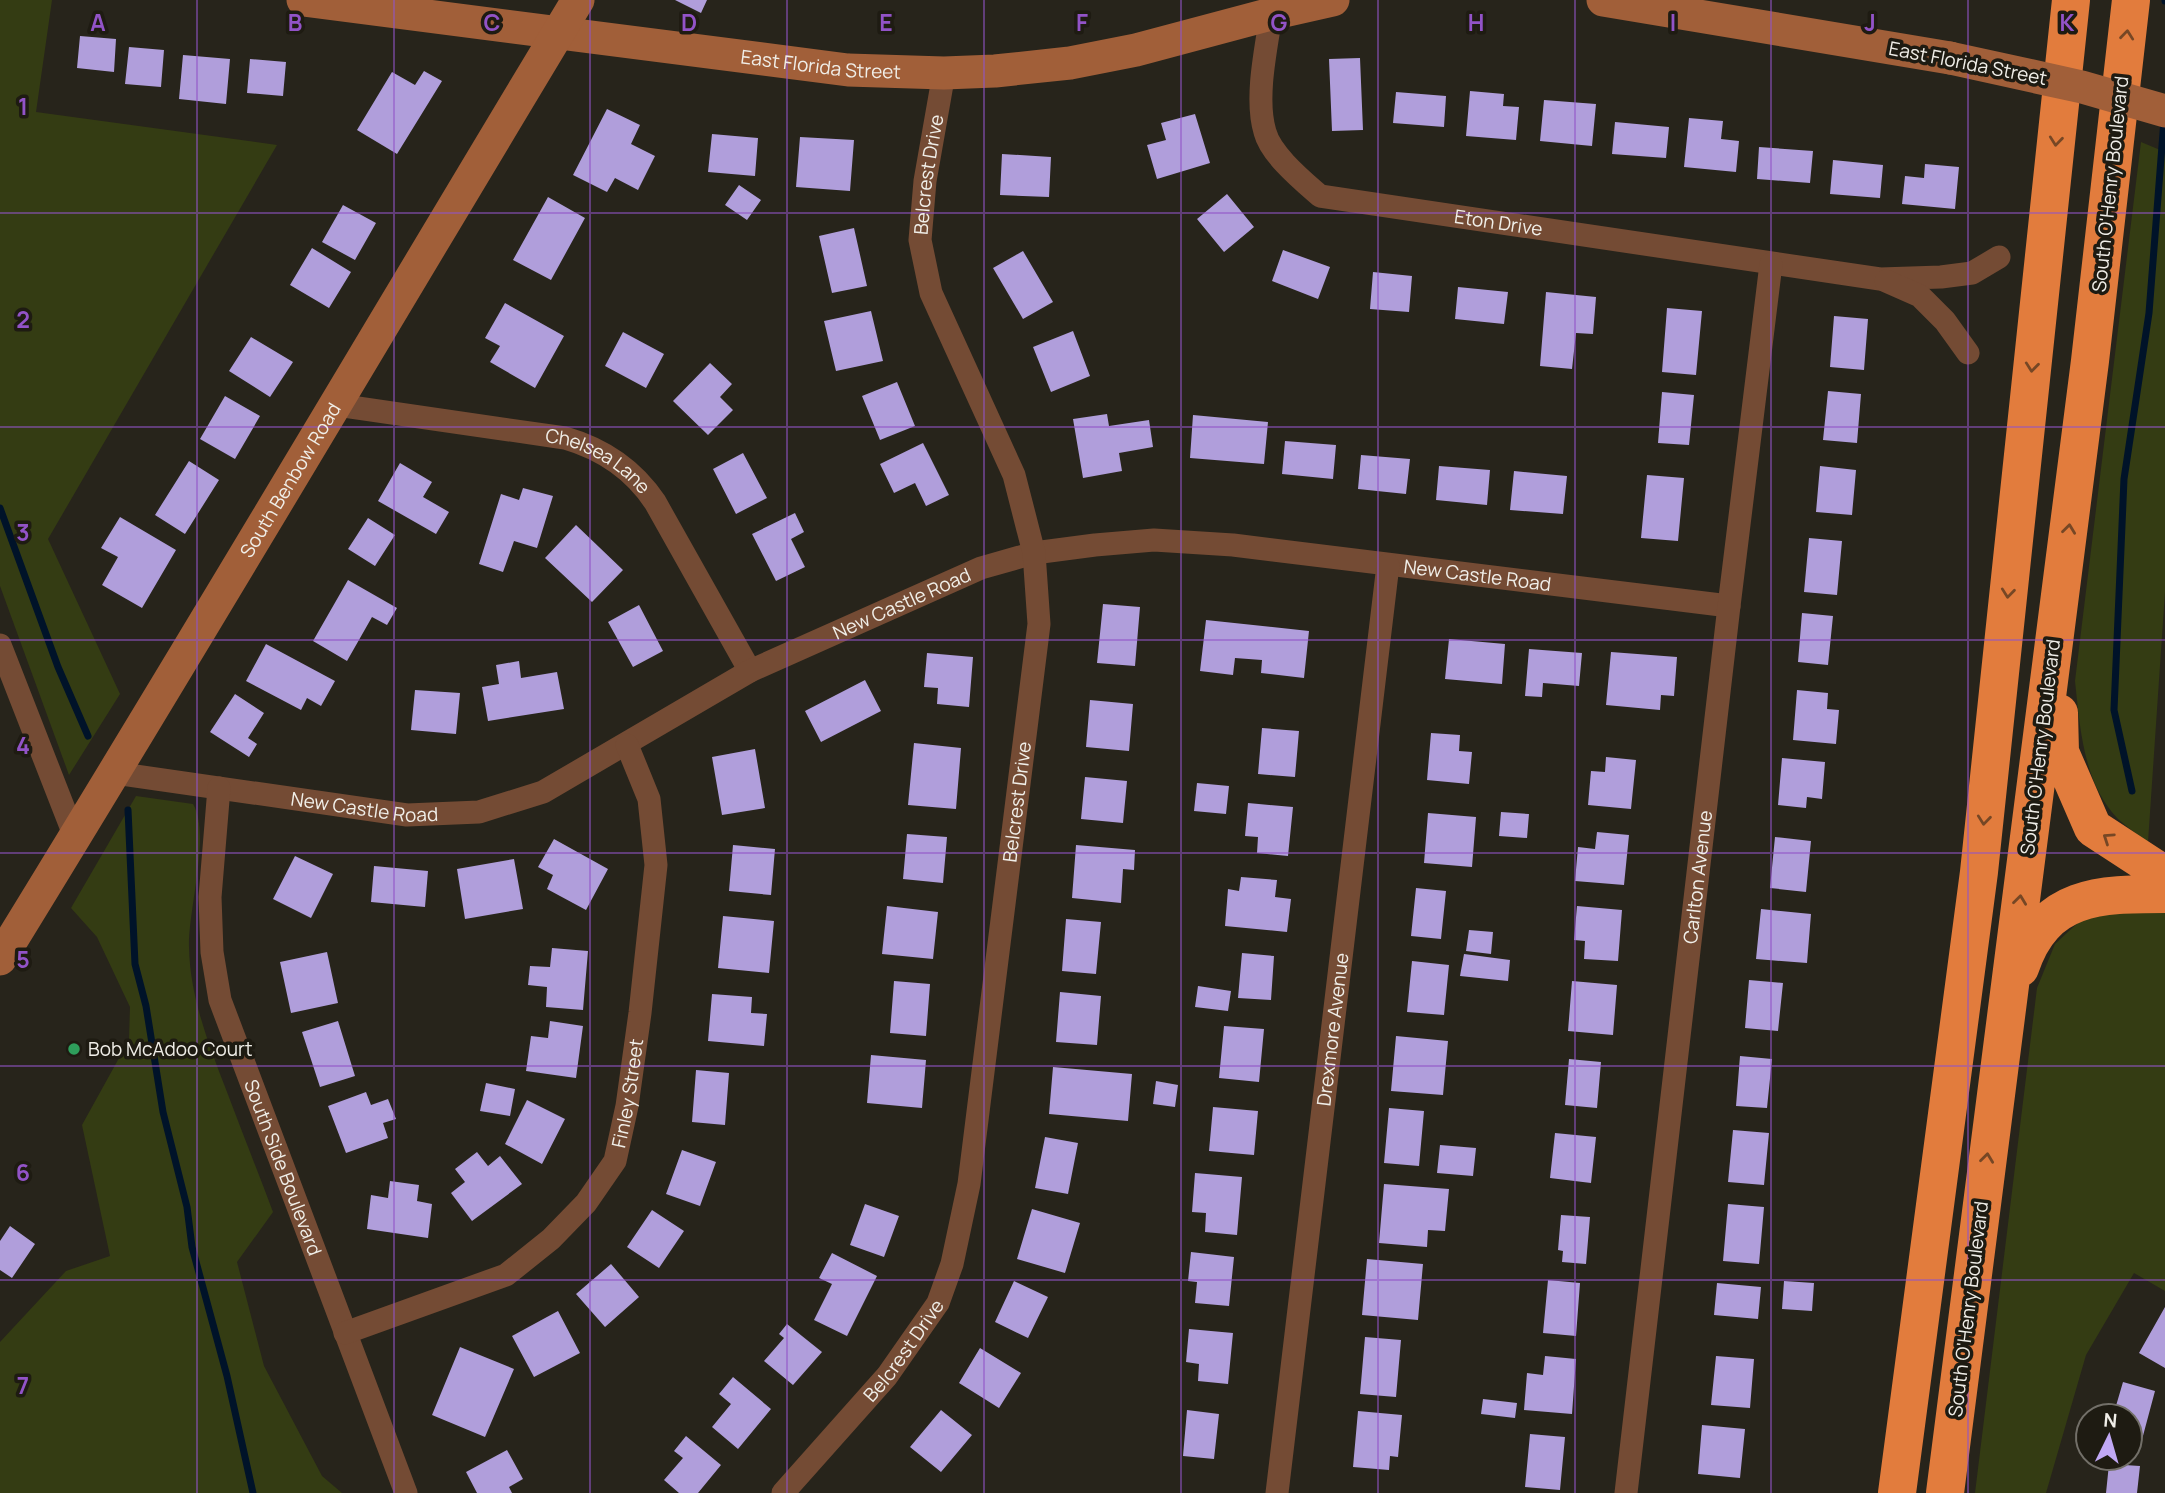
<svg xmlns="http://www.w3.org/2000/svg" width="2165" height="1493" font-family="Manrope,sans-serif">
	<rect width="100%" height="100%" fill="#27241b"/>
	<!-- green -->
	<path fill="#343c13" d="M0,0H52L36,112L277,145L48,539L120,694L69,775L0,586Z
		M2141,142L2165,152V592L2148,842C2138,835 2127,827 2118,819C2083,783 2080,727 2075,681Z
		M136,796L193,804C211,834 188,910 189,947C190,998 209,1045 227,1092C242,1132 258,1172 273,1212L237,1262L264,1366L322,1476L342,1493H0V1342L66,1271L110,1256L82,1125L129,1040L130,1007L97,937L71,908Z
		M2117,906L2165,911V1291L2134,1273L2086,1355L2046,1493H1975L2037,988L2055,944L2083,918Z"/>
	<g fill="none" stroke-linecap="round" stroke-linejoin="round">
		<!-- stream -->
		<path stroke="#001329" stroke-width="7" d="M2165,0V1
			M0,508L58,667L88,736
			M2132,791L2114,710L2124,479L2149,313L2164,120
			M128,810L135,964L146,1006L163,1112L187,1207L192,1247L227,1376L253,1493"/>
	</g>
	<!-- building -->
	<path fill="#b09edb" d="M675,0H707L701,13Z
		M80,36L116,39L114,72L77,68Z
		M129,47L164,50L161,87L125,84Z
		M183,55L230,59L226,104L179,99Z
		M1360,58L1363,130L1332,131L1329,59Z
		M250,59L286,62L283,96L247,93Z
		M424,71L442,81L397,154L357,130L392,72L415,85Z
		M1470,91L1504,94L1503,106L1519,107L1516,140L1466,136Z
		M1396,92L1446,96L1444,127L1393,123Z
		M1544,100L1596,104L1592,146L1540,141Z
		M607,109L640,125L631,144L655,156L638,190L615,178L607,192L573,175Z
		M1195,114L1210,163L1157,179L1147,145L1166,140L1161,123Z
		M1689,118L1723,121L1721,139L1739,141L1736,172L1684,167Z
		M1615,122L1669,127L1666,158L1612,154Z
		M712,134L758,138L755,176L708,172Z
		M800,137L854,140L850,191L796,187Z
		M1759,147L1813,151L1810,183L1757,179Z
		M1002,154L1051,157L1049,197L1000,195Z
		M1833,160L1883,165L1880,198L1830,194Z
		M1925,164L1959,167L1955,209L1902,204L1905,176L1924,178Z
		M739,185L761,200L747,220L725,205Z
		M1227,194L1254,227L1224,252L1197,219Z
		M548,197L585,218L551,280L513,260Z
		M343,205L376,223L355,260L322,242Z
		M854,228L867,286L832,293L819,236Z
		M312,248L351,272L329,308L290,285Z
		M1283,250L1330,267L1318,299L1272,281Z
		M1023,251L1053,302L1023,319L993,268Z
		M1373,272L1412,276L1409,312L1370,309Z
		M1458,287L1508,292L1504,324L1455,319Z
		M1546,292L1596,297L1593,334L1576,333L1572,369L1540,366Z
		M505,303L564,336L535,388L490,362L500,346L485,338Z
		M1667,308L1702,311L1696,375L1662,372Z
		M871,311L883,361L836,371L824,321Z
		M1834,316L1868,319L1864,370L1830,367Z
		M1073,331L1090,376L1051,392L1033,347Z
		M623,332L664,354L646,388L605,366Z
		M251,337L293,362L270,397L229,371Z
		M710,363L732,384L720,397L733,410L708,435L673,401Z
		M897,382L915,426L880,440L862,396Z
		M1828,391L1861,394L1857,443L1823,440Z
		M1662,392L1694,395L1689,445L1658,443Z
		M225,396L260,416L235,459L200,439Z
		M1107,414L1109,426L1149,420L1153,447L1119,453L1122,471L1083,478L1073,419Z
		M1193,415L1268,422L1264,464L1190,458Z
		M1285,441L1336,445L1333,479L1282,474Z
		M923,443L949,495L926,506L915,483L894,493L880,464Z
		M743,453L767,498L736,514L713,469Z
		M1361,455L1410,459L1406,494L1358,489Z
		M189,461L219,480L185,534L155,515Z
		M400,463L432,482L423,497L449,512L436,534L378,501Z
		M1439,466L1490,470L1487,505L1436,500Z
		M1820,466L1856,470L1852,515L1816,512Z
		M1514,471L1567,476L1563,514L1510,510Z
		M1647,475L1684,478L1678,541L1641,538Z
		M523,488L553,496L537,548L514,541L503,572L479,564L501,494L519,500Z
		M795,513L804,532L791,539L805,567L776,581L752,534Z
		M120,517L176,550L142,608L102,585L118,557L101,548Z
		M368,518L395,535L375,566L348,549Z
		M576,525L623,570L592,602L545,558Z
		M1809,538L1842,541L1837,595L1804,592Z
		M348,580L397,608L387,625L372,617L347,661L313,641Z
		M1103,604L1140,607L1135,666L1097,663Z
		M639,605L663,651L633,667L608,622Z
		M1802,613L1833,616L1828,665L1798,662Z
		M1206,620L1309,631L1304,678L1261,673L1262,660L1235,658L1233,675L1200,671Z
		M1449,639L1505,644L1502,684L1445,679Z
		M266,644L335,681L321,706L307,698L301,710L246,681Z
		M1529,649L1582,653L1579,686L1543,683L1542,697L1525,696Z
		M1611,652L1677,657L1674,696L1661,695L1660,710L1606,705Z
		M927,653L973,657L969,707L937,704L938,688L924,687Z
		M519,661L521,678L557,672L564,709L488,721L482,687L499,684L496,665Z
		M865,680L881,711L821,742L805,711Z
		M415,690L460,693L456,734L411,730Z
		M1797,690L1828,693L1827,709L1839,710L1836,744L1793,740Z
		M235,694L264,713L248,738L257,744L249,757L210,732Z
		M1090,700L1133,704L1129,751L1086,747Z
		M1262,728L1299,731L1295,777L1258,774Z
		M1431,733L1460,735L1459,751L1472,752L1469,784L1427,780Z
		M914,743L961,748L956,809L908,805Z
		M755,749L765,808L722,815L712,757Z
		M1606,757L1636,760L1631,809L1588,805L1591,771L1605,772Z
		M1782,758L1825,762L1822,799L1807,797L1806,808L1778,805Z
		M1085,777L1127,781L1123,823L1081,819Z
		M1197,783L1229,786L1226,814L1194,811Z
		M1248,803L1293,807L1288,856L1257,853L1258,837L1245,836Z
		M1501,812L1529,814L1527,838L1499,836Z
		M1428,813L1476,817L1472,867L1424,863Z
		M1597,832L1629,835L1624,885L1575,881L1578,847L1595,849Z
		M907,834L947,837L943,883L903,879Z
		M1775,837L1811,841L1806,892L1770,888Z
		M554,839L608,869L586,910L547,889L553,875L538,867Z
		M733,845L775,849L771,895L729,891Z
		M1076,845L1135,850L1134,870L1123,869L1121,903L1072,898Z
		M295,856L333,874L311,918L273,899Z
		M514,859L523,909L465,919L457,869Z
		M374,866L428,871L425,907L371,902Z
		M1241,877L1277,880L1275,897L1291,899L1287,932L1225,926L1228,889L1239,891Z
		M1416,888L1446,891L1441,939L1411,936Z
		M887,906L938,912L933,959L882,954Z
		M1577,906L1622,910L1618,961L1584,959L1585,941L1574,940Z
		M1761,909L1811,914L1807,963L1756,959Z
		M723,916L774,921L769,973L718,968Z
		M1066,919L1101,922L1096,974L1062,971Z
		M1469,930L1493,932L1491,954L1466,951Z
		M552,948L588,951L583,1010L546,1007L547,987L528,985L530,966L550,967Z
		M327,952L338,1003L291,1013L280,962Z
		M1242,953L1274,956L1271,1000L1238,998Z
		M1464,954L1510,960L1508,981L1460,976Z
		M1412,961L1449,965L1444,1015L1407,1012Z
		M1749,980L1783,983L1778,1031L1745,1028Z
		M894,981L930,984L926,1036L890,1033Z
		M1572,981L1617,985L1613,1035L1568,1031Z
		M1198,986L1231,991L1228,1011L1195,1007Z
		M1060,992L1101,996L1097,1045L1056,1042Z
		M712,994L752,997L751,1013L767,1014L764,1046L708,1041Z
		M338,1021L355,1076L320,1087L302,1032Z
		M550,1021L583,1026L576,1078L526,1071L531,1036L548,1038Z
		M1224,1026L1264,1029L1259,1082L1219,1078Z
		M1396,1036L1448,1041L1443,1095L1391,1091Z
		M871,1055L926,1060L922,1108L867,1103Z
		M1740,1056L1772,1059L1767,1108L1736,1106Z
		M1569,1059L1601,1062L1597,1108L1565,1105Z
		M1053,1067L1132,1074L1128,1121L1049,1114Z
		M696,1070L729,1073L725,1125L692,1122Z
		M1156,1081L1178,1085L1175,1107L1153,1104Z
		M486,1083L515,1089L510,1116L480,1111Z
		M366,1092L371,1105L388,1099L396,1119L383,1123L388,1138L346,1153L328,1106Z
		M527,1100L565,1119L542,1164L505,1144Z
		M1213,1107L1258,1111L1254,1155L1209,1151Z
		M1389,1108L1424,1111L1419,1166L1384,1163Z
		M1733,1130L1769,1133L1764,1185L1728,1182Z
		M1555,1133L1596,1137L1591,1183L1550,1178Z
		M1045,1137L1078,1143L1068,1194L1035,1188Z
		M1440,1145L1476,1148L1473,1176L1437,1173Z
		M682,1150L716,1162L700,1206L666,1194Z
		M477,1152L488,1166L500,1156L522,1184L472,1221L451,1193L465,1182L455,1169Z
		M1195,1173L1242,1177L1237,1235L1205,1232L1206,1213L1192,1212Z
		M390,1181L419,1185L417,1201L432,1204L428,1238L367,1229L371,1195L388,1198Z
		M1384,1184L1449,1189L1445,1231L1428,1230L1427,1247L1379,1243Z
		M865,1204L899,1216L884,1257L850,1245Z
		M1728,1204L1764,1207L1759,1264L1723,1261Z
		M1032,1209L1080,1223L1065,1273L1017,1259Z
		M652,1210L684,1231L659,1268L627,1247Z
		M1561,1215L1590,1217L1586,1264L1562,1262L1563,1251L1558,1250Z
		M10,1226L35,1244L12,1278L0,1270V1241Z
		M1191,1252L1234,1257L1229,1306L1195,1303L1197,1282L1188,1281Z
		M832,1253L877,1276L847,1336L814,1320L832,1284L819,1278Z
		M1367,1259L1423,1264L1418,1320L1362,1315Z
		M611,1264L639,1297L605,1327L576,1294Z
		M1548,1280L1580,1283L1576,1336L1543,1333Z
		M1014,1281L1048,1297L1028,1338L995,1322Z
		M1784,1281L1814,1283L1812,1311L1782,1309Z
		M1717,1283L1761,1287L1758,1319L1714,1315Z
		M2165,1307V1368L2139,1353Z
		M558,1311L580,1353L534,1377L512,1336Z
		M787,1324L822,1352L793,1385L764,1361L784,1338L779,1334Z
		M1189,1329L1233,1333L1228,1384L1198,1381L1199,1364L1186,1362Z
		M1365,1337L1401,1340L1396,1397L1360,1394Z
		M460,1347L514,1369L485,1437L432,1415Z
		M980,1348L1021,1373L999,1408L959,1383Z
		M1545,1356L1576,1359L1572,1414L1524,1410L1527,1373L1543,1375Z
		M1716,1356L1754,1359L1750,1408L1711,1405Z
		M733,1377L771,1409L738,1449L712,1427L731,1404L719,1394Z
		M2123,1382L2155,1391L2140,1447L2130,1445V1416H2113Z
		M1483,1399L1517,1403L1515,1418L1481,1414Z
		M941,1410L972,1435L941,1472L910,1447Z
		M1187,1410L1219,1414L1214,1459L1183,1456Z
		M1358,1411L1402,1415L1398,1457L1390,1456L1389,1470L1353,1467Z
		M1702,1425L1745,1429L1740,1478L1698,1474Z
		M1530,1434L1565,1437L1560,1490L1525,1487Z
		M686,1436L721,1465L698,1493H679L664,1480L683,1458L674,1451Z
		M507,1450L523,1479L509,1487L512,1493H477L466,1472Z
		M2109,1464L2140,1466L2137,1493H2106Z"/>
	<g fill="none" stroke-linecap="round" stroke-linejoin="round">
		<!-- minor -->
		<g stroke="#744b34" stroke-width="23">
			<path id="s1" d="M1273,3C1268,40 1254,96 1265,132C1271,155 1303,181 1320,196L1880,279L1941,277L1972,273L1999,257"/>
			<path d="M1886,281L1920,296L1945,321L1968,353"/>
			<path id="s2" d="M337,405L565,438C603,449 633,469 655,502L750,671"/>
			<path d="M0,645L75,837"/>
			<path id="s3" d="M115,773L407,815L479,812L543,792L750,671L981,568L1034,553L1095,545L1154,540L1233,545L1729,606"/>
			<path id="s4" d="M219,788L210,897L212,952L220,1000L406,1493"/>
			<path id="s5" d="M345,1333L506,1275L551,1239L586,1203L615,1161L627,1106L640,1013L656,865L649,799L627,745"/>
			<path id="s6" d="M783,1493L887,1376L938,1303L952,1264L969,1184L1039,624L1034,553L1014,475L931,293L920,240L925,181L944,73"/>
			<path id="s7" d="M1277,1493L1388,565"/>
			<path id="s8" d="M1626,1493L1729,606L1771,264"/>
		</g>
		<!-- secondary -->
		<g stroke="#a15f39" stroke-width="33">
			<path id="s9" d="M303,0L848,70L944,73L995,71L1070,63L1136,50L1271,14L1333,0"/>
			<path d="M1603,0L1950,58"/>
			<path id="s10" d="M0,959C196,641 385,320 578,0"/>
		</g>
		<!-- motorway -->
		<path stroke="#e27c3d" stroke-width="38" d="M2059,713L2060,752L2093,828L2165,875
			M2020,968C2044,894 2100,894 2165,894
			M1897,1493L1979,872L2071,0
			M1945,1493L2090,361L2131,0"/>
		<!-- secondary-bridge -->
		<path stroke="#a15f39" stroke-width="33" d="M1950,58L2082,87L2165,111"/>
	</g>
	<!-- one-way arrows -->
	<defs><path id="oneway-chevron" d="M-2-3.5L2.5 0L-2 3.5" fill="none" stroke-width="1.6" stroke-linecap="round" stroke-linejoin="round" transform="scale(1.75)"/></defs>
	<g stroke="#764725">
		<use href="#oneway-chevron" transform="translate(2127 35) rotate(-84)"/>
		<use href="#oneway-chevron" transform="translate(2056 141) rotate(96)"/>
		<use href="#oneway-chevron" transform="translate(2032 367) rotate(96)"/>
		<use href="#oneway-chevron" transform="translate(2069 529) rotate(-83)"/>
		<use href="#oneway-chevron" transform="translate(2008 593) rotate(96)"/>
		<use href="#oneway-chevron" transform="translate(1984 820) rotate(96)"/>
		<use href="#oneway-chevron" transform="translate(2108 838) rotate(-146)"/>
		<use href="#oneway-chevron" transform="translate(2020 900) rotate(-83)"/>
		<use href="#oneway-chevron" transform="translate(1987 1158) rotate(-83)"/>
	</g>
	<!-- grid -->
	<path fill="none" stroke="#9253c7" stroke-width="2" stroke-opacity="0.55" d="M197,0V1493M394,0V1493M590,0V1493M787,0V1493M984,0V1493M1181,0V1493M1378,0V1493M1575,0V1493M1771,0V1493M1968,0V1493M0,213H2165M0,427H2165M0,640H2165M0,853H2165M0,1066H2165M0,1280H2165"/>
	<!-- markers -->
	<circle fill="#2e9e5b" stroke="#1e1b12" stroke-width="2.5" cx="74" cy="1049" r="7"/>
	<g text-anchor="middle" stroke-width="7" stroke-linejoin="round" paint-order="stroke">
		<!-- street labels -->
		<g font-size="19" fill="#f0eee8" stroke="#1e1b12">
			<text transform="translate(1968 63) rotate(11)" y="7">East Florida Street</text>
			<text dy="7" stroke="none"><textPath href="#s9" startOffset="522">East Florida Street</textPath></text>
			<text dy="7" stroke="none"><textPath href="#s6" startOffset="1405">Belcrest Drive</textPath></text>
			<text transform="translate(2110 184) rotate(-84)" y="7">South O'Henry Boulevard</text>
			<text dy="7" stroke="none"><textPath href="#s1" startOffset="396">Eton Drive</textPath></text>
			<text dy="7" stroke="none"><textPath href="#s2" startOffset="270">Chelsea Lane</textPath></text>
			<text dy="7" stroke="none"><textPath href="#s10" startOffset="560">South Benbow Road</textPath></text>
			<text dy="7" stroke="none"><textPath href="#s3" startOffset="1428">New Castle Road</textPath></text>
			<text dy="7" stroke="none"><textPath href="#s3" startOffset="840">New Castle Road</textPath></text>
			<text transform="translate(2040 747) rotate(-83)" y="7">South O'Henry Boulevard</text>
			<text dy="7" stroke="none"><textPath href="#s6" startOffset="754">Belcrest Drive</textPath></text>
			<text dy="7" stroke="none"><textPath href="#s3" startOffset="252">New Castle Road</textPath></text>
			<text dy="7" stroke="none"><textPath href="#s8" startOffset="620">Carlton Avenue</textPath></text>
			<text dy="7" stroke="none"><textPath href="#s7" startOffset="467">Drexmore Avenue</textPath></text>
			<text dy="7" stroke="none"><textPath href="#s5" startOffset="399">Finley Street</textPath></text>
			<text dy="7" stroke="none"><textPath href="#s4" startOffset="392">South Side Boulevard</textPath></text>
			<text transform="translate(1968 1309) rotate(-83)" y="7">South O'Henry Boulevard</text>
			<text dy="7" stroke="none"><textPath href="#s6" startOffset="187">Belcrest Drive</textPath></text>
		</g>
		<!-- poi labels -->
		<g font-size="19" fill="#f0eee8" stroke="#1e1b12" text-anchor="start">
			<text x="88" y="1056">Bob McAdoo Court</text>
		</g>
	</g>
	<g font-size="23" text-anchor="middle" font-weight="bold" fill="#9253c7" stroke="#1e1b12" stroke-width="7" stroke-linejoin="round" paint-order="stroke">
		<text x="98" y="31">A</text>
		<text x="295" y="31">B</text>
		<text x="492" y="31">C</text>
		<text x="689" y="31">D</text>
		<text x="886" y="31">E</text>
		<text x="1082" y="31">F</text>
		<text x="1279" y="31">G</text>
		<text x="1476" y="31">H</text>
		<text x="1673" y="31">I</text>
		<text x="1870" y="31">J</text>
		<text x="2067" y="31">K</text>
		<text x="23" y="115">1</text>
		<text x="23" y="328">2</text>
		<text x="23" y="541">3</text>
		<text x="23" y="754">4</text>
		<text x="23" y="968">5</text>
		<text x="23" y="1181">6</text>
		<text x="23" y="1394">7</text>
	</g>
	<!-- north arrow -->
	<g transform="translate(2109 1437) rotate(5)"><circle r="33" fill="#1e1b12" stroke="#726f68" stroke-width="2"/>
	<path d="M0-5L12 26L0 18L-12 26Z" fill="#c0a8f4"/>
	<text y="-10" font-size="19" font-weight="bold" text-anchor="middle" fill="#f0eee8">N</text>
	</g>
</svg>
